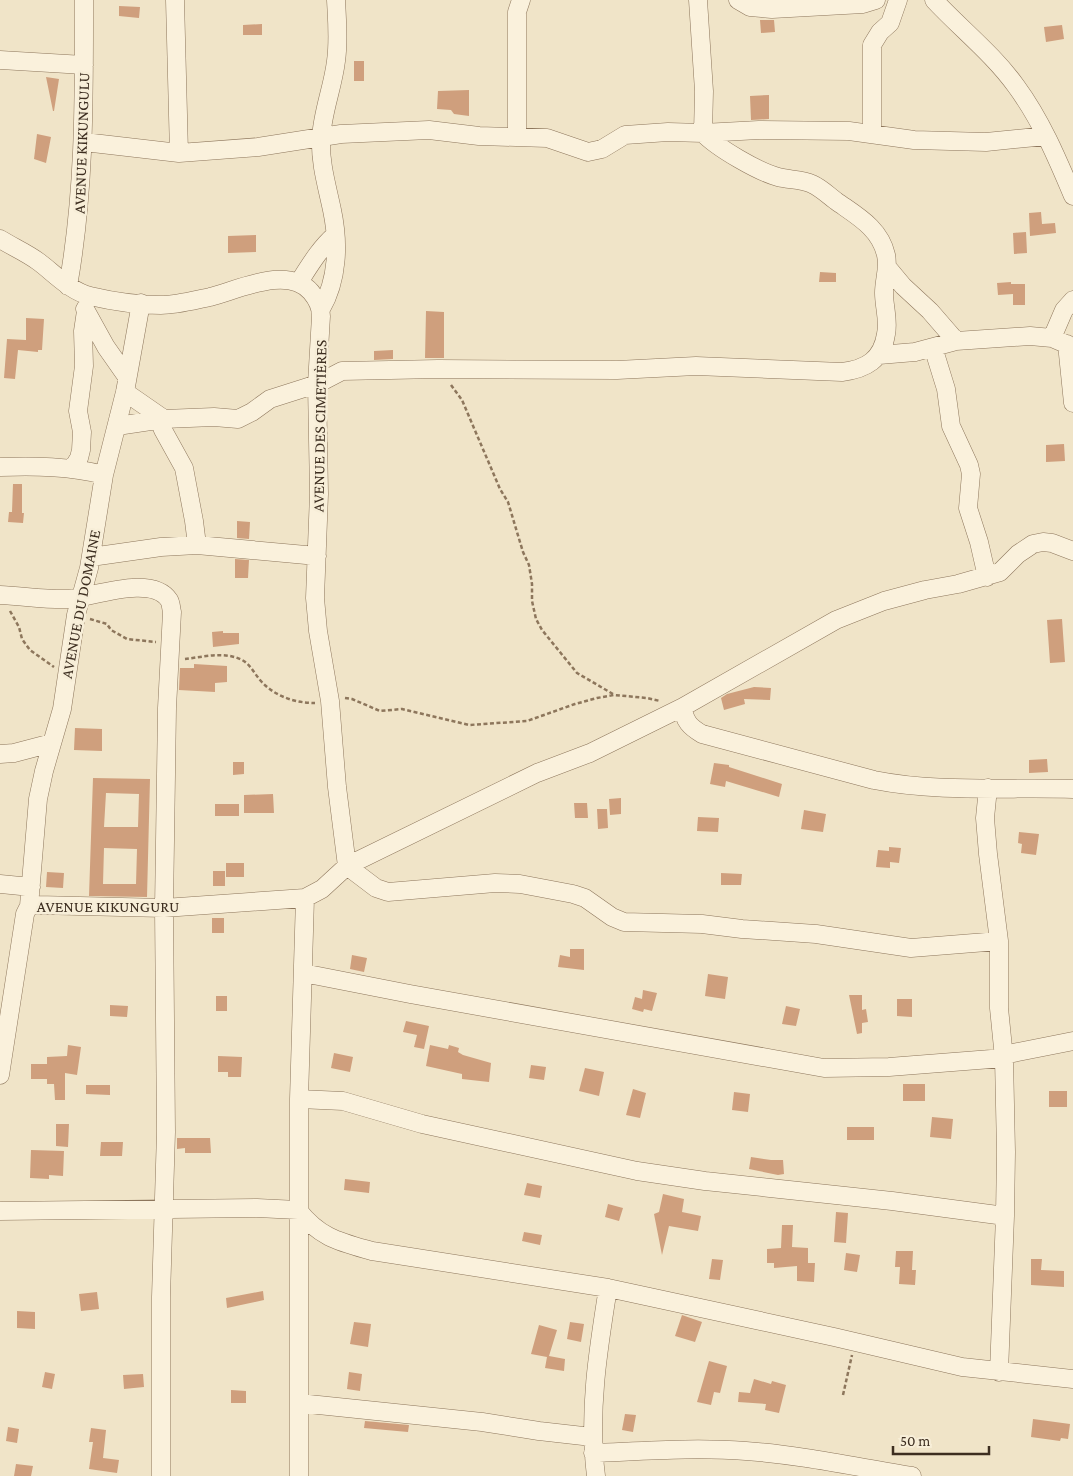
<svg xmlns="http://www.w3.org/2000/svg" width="1073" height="1476" font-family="'Crimson Pro',serif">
	<rect width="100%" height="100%" fill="#f0e4c8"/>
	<!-- building -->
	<path fill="#cf9f7d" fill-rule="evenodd" d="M119,6L140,7L139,18L119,16Z
		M760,20H774L775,32L761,33Z
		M262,24V35H243V25Z
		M1062,25L1064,39L1046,42L1044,27Z
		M354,61H364V81H354Z
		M46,77L59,79L54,111H53Z
		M469,90V116L454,114L451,110L437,109L438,91Z
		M769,95V119L751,120L750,96Z
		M37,134L51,137L46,163L34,159Z
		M1041,212L1042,224L1055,223L1056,233L1030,236L1029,213Z
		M1026,232L1027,253L1014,254L1013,233Z
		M256,235V252L228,253V236Z
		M820,272L836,273V282H819Z
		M1011,282V284H1025V305H1013V294L998,295L997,283Z
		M426,311L444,312V358H425Z
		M26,318L44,319L42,350H38V352L18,350L15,379L4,378L7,339L26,340Z
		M393,350V359L374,360V351Z
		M1064,444L1065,461L1046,462V445Z
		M13,484H22V513H24L23,523L8,522L9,512H12Z
		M237,521L250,522L249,539L237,538Z
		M235,559L249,560L248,578H235Z
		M1062,619L1065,662L1050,663L1047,620Z
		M223,631V633H239V644L213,647L212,632Z
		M194,664L227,666V682L215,683V692L179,690L180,668H194Z
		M754,687L771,688L770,700L744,699L745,704L724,710L721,698L727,694Z
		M75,728L102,729V751L74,750Z
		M1047,759L1048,772L1029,773V760Z
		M233,762H244V774L233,775Z
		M714,763L729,765V767L782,784L779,797L726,781L725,787L710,784Z
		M93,778L150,779L147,897L89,896ZM106,793L139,794L138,827H104ZM104,848L137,849L136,884H103Z
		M273,794L274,813H244V795Z
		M621,798V814L610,815L609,799Z
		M574,803H587L588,818H575Z
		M215,804H239V816H215Z
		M597,809H607L608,828L598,829Z
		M804,810L826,814L823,832L801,829Z
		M698,817L719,818L718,832L697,831Z
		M1019,832L1039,834L1036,855L1021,853L1022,844L1018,843Z
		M889,847L901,848L899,863L890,862V868L876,867L878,850L889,851Z
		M226,863H244V877H226Z
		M213,871H225V886H213Z
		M47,872L64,873L63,888L46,887Z
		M721,873L742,874L741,885H721Z
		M212,918H224V933H212Z
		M570,949H584V970L558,967L560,955L570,957Z
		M352,955L367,958L364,972L350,969Z
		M708,974L728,977L725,999L705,996Z
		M643,990L657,993L652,1011L644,1009L643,1012L632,1009L635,997L642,999Z
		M849,995H862V1010L866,1009L868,1022L862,1023V1033L857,1034Z
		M216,996H227V1011H216Z
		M897,999H912V1017L897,1016Z
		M110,1005L128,1006L127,1017L110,1016Z
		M786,1006L800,1009L796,1026L782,1024Z
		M406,1021L429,1026L424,1049L414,1047L417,1035L403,1032Z
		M68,1045L81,1047L77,1075L65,1073V1100H55L54,1084H47V1079H31V1064H47V1057L67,1056Z
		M430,1045L448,1049L449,1045L459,1048L458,1052L463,1055L491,1063L489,1082L462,1079V1074L426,1066Z
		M334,1053L353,1057L350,1072L331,1068Z
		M218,1056L242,1057L241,1077H228V1072H218Z
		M531,1065L546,1067L544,1080L529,1078Z
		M585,1068L604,1072L599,1096L579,1091Z
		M903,1084H925V1101H903Z
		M86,1085H110V1095L86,1094Z
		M633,1089L646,1093L640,1118L626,1115Z
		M1049,1091H1067V1107H1049Z
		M734,1092L750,1094L748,1112L732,1110Z
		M932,1117L953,1119L951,1139L930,1137Z
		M56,1124H69L68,1147L56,1146Z
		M847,1127H874V1140H847Z
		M177,1138H210L211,1153H185V1148L177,1149Z
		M101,1142H123L122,1156H100Z
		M31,1150L64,1151L63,1176L49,1175V1179L30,1178Z
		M751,1157L771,1160H783L784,1174L778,1175L749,1169Z
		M345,1179L370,1182L369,1193L344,1190Z
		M527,1183L542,1186L540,1198L524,1195Z
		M663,1194L684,1199L682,1212L701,1216L698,1231L669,1226L662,1255L654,1214L659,1212Z
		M608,1204L623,1208L619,1221L605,1217Z
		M836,1212L848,1213L846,1243L834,1242Z
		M782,1225H793L792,1247L808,1248V1263H815L814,1282L797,1281V1266L774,1268V1263H767V1249L781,1248Z
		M524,1232L542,1235L540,1245L522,1241Z
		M896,1251H913L912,1270H916L915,1285L899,1284L900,1267H895Z
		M846,1253L860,1255L857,1272L844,1270Z
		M712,1259L723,1260L720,1280L709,1279Z
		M1031,1259H1042L1041,1270L1064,1271V1287L1031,1285Z
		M263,1291L264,1300L227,1308L226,1298Z
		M97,1292L99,1309L81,1311L79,1294Z
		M17,1311L35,1312V1329L17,1328Z
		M682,1315L702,1322L695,1342L675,1336Z
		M354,1322L371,1324L368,1347L350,1344Z
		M570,1322L584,1324L581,1342L567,1339Z
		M539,1325L557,1330L549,1356L565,1359L564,1371L545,1368L547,1357L531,1354Z
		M709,1361L727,1366L720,1393L714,1392L711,1405L697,1402Z
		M45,1372L55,1374L52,1389L42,1387Z
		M349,1372L362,1374L360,1391L347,1389Z
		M143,1374L144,1387L124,1389L123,1375Z
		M754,1379L771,1384L772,1381L786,1385L779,1413L765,1410L766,1404L738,1402L739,1392L750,1393Z
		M231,1390L246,1391V1403H231Z
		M625,1414L636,1415L633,1432L622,1430Z
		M1033,1419L1070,1424L1068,1439L1061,1438L1060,1441L1031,1437Z
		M365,1421L409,1425L408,1432L364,1428Z
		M8,1427L19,1429L17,1443L6,1441Z
		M91,1428L106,1430L103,1458L119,1460L117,1473L89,1469L93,1442H89Z
		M16,1464L33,1466L31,1476H14Z"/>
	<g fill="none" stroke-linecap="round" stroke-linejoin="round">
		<!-- minor casing -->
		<g stroke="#8d765c" stroke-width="19">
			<path id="minor" d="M175,0L179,153
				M738,0L750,7L772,9L863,4L876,0
				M934,0C961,29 993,54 1016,86C1041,120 1057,158 1073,196
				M0,60L84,65
				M872,134V45L880,32L890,23L898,0
				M517,137V12L521,0
				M84,142L179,153L258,147L341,134L429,130L479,136L547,138L588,152L602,149L625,135L668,132L703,133L759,130L849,131L914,140L986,142L1046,136
				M0,239C13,247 27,253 39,262C55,274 70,291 90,296C111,301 140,305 161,305C177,305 195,300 210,297C238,290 288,265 311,292C317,299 321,306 321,316L317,384L319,494L315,598L318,631L330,701L337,787L347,866
				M888,268L903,286L930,311L956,341
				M299,282C310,265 320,248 335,235
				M68,286C85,191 84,96 84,0
				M85,309L106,347L127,377
				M321,309C338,280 339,243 332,210C327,186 320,163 321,139C322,113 333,87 336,61C339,40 337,20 336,0
				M1052,338L1064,310L1073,300
				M1067,344L1073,403
				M933,347L946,389L951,426L969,465L971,474L968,508L979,542L987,577
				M879,355L915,352L956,341L1030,336L1052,338L1073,347
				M125,392L164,419
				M164,419L161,425L163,430L184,468L194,521L197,545
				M117,426L164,419L214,417L238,419L252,412L270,399L317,384L342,371L438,369L617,370L696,366L842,372C866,369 882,360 886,334C889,320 884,307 884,293C884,280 889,268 886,255C880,228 857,216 836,201C828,195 821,188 812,184C802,179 789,180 778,177C759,172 717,148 703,133L704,91L698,0
				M0,467C34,466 70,466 104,475
				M72,469L79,458L81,450L82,432L78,411L84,366L83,331L86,311
				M91,557L161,547L197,545L317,556
				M0,595C23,596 47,600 69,599C93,597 152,574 169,600C171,603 171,608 172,612L167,708L164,908L166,1132L161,1297V1476
				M683,707C684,721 690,727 702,734L874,780C939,793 1007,787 1073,789
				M0,754L14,753L52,743
				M988,788L985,818L988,854L999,941V1008L1004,1058L1006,1152L1005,1216L999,1372
				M347,866L376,888L388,892L495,883L520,884L573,894L585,898L612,917L624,922L702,924L742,929L816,934L911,948L999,941
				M0,884L31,887
				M29,906L38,799L44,771L62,709L76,615L89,568L104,475L125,392L141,303
				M303,973L410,994L824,1068L889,1067L1004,1058
				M1003,1055L1073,1041
				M0,1075L25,914L29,906L37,905L164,908L305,898L322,889L347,866L355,862L537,773L590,753L683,707L836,620L884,601L925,590L958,584L1000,572L1018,554L1033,544L1043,542L1052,543L1073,551
				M299,1099L343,1101L422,1124L637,1171L705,1181L892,1201L1005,1216
				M0,1211L257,1208L298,1210C320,1238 340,1242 372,1251L608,1288L834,1337L962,1367L1073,1379
				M299,1403L482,1422L539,1431L592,1437
				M593,1453C644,1451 695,1447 746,1451C802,1455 856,1467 912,1476
				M299,1476V1099L305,898
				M596,1476C588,1413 598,1350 608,1288"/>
		</g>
		<!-- path -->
		<path stroke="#8d765c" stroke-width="2.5" stroke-dasharray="4 2.5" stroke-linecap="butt" d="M451,385L462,400L500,489L508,502L523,552L529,565L532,584V601L536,619L542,630L577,673L613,694
			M10,611L19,627L22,639L30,650L54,667
			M90,619L107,624L111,630L127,639L156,642
			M185,659C203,657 225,651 242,660C250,664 254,673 260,680C274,696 294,703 315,703
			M345,698L352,699L380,711L402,709L469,725L527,721L575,704L597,698L614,695L647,698L660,701
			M843,1395L852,1355"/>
		<!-- minor -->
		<use href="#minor" stroke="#faf1dc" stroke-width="18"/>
	</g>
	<g text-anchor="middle" stroke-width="5" stroke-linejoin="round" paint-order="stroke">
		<!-- street labels -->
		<g font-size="16" fill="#3d2e20" stroke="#f7eed8">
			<text transform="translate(81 143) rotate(-88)" y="6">AVENUE KIKUNGULU</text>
			<text transform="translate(319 426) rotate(-89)" y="6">AVENUE DES CIMETIÈRES</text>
			<text transform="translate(80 604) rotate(-79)" y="6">AVENUE DU DOMAINE</text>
			<text x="108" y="912">AVENUE KIKUNGURU</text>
		</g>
	</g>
	<!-- scale -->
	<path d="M893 1446v8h96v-8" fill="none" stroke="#3d2e20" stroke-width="2.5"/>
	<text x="900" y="1446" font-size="15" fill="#3d2e20" stroke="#f7eed8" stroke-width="4" paint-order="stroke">50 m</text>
</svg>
